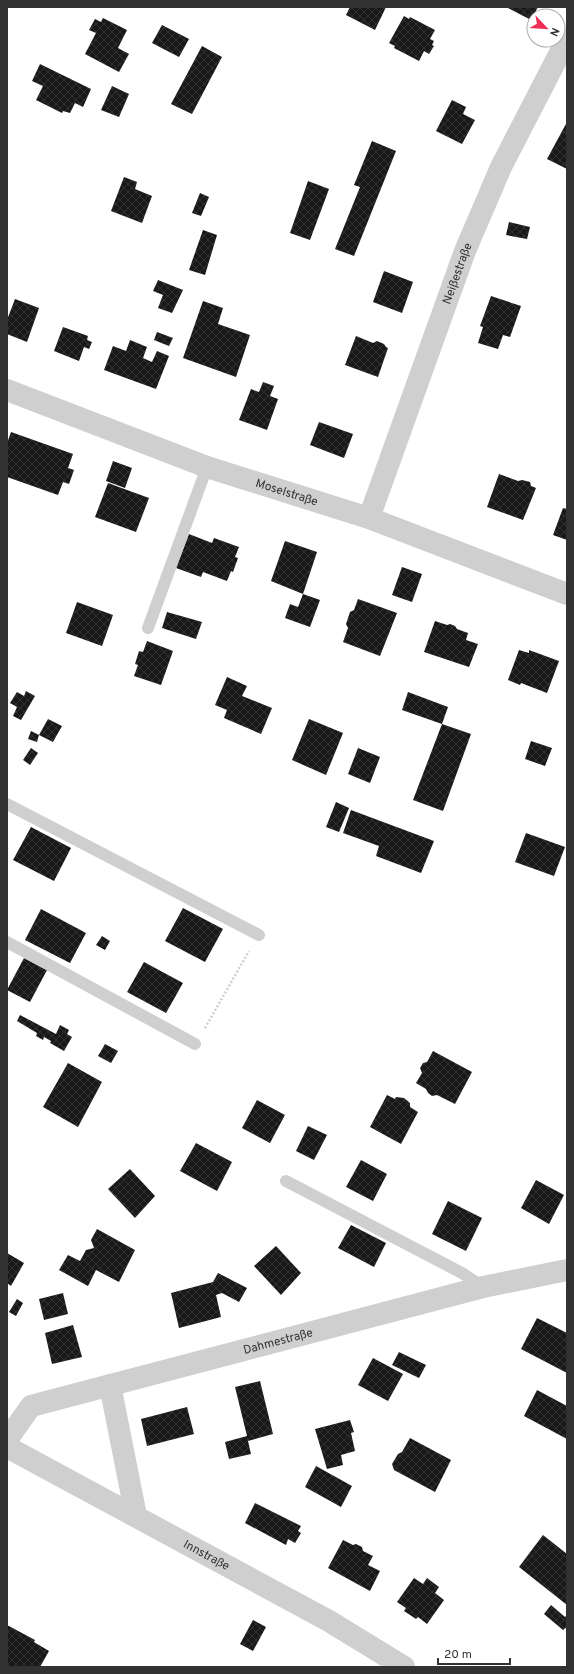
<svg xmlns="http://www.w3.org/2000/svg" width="574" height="1674" font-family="Overpass,sans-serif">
	<defs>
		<pattern id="building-cross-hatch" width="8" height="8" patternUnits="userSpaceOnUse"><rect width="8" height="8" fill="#191919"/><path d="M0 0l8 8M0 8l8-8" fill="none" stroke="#323232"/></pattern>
	</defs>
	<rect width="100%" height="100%" fill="#fff"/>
	<!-- building -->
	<path fill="url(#building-cross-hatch)" d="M350,7H386L375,30L346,15Z
		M506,7H538L531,20Z
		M404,16L409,19L410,17L435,30L430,39L434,41L432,45L434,46L429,54L424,51L419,61L394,48L395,46L389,43Z
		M103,18L127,30L118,48L129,54L119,72L85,54L96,33L89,30L95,19L101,22Z
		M162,25L189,39L179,57L152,43Z
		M202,46L222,57L192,114L171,104Z
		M40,64L91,89L83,107L75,103L70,113L63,111L62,113L36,100L43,86L32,81Z
		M112,86L129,94L119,117L101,110Z
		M452,100L466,107L463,114L475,120L462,144L436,131Z
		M567,122V169L547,159Z
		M372,141L396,151L354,256L335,249L360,187L354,185Z
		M124,177L137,182L135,189L152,196L142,223L111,211Z
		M308,181L329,189L310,240L290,233Z
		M200,193L209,197L201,216L192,213Z
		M509,222L530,227L527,239L506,235Z
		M203,230L217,235L205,275L189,270Z
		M384,271L413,282L402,313L373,302Z
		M158,280L183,290L172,313L158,308L163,295L153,291Z
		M491,296L521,306L510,337L503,335L498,349L478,343L483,327L480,326Z
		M15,299L39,308L27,342L7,334V320Z
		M203,301L223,308L218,324L250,335L236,377L183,358Z
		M63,327L88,336L87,340L92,342L89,349L84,347L79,361L54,351Z
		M157,332L173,338L169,346L154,340Z
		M356,336L373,343L377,341L384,344L386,347L388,348L378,377L345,365Z
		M130,340L147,347L143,358L152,362L157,351L169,356L156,389L104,370L113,346L126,351Z
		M263,382L274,386L270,396L278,399L267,430L239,420L251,389L259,392Z
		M319,422L353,434L344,458L310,445Z
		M11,432L73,454L68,468L74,470L69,484L63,482L58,495L7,477V443Z
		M113,461L132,468L125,488L106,481Z
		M499,474L518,481L522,480L530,482L531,486L536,488L523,520L487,507Z
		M108,483L149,498L136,532L95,517Z
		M563,508L567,509V540L553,535Z
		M189,534L212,543L214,538L239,547L235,557L238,558L233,572L231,571L227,581L203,572L201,577L176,568Z
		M285,541L317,552L303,594L271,581Z
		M402,567L422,574L412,602L392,595Z
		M303,594L320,600L310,627L285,618L290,604L298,607Z
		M358,599L397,613L380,656L343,642L348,628L346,624L350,612L354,610Z
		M77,602L113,615L102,646L66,633Z
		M167,612L202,622L196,639L162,628Z
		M435,621L447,625L450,624L455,626L457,629L468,633L466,640L478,644L469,667L424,652Z
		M147,641L173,651L161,685L134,676L138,665L135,664L139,651L143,652Z
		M519,650L529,653V650L559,661L547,693L521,683L520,685L508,680Z
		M227,677L247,686L242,696L272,708L261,734L224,718L227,710L215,705Z
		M26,691L35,696L21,720L13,716L17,707L10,703L17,692L24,696Z
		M408,692L448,707L442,724L402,710Z
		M48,719L62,726L53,742L39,735Z
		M309,719L343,733L326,775L292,760Z
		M442,724L471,734L443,811L413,800Z
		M31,731L39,735L37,742L28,739Z
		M531,741L552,748L545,766L525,759Z
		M31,748L38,753L30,765L23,760Z
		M358,748L380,757L370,783L348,774Z
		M336,802L349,808L339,832L326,827Z
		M351,810L434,841L421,873L376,856L379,846L343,833Z
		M31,827L71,848L54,881L13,860Z
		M526,833L565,847L554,876L515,862Z
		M183,908L223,929L205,962L165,941Z
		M41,909L86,933L70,963L25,940Z
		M102,936L110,941L105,950L96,945Z
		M24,958L47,970L30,1002L7,990Z
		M144,962L183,983L166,1013L127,992Z
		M20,1015L56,1034L60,1025L69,1030L67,1034L72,1037L64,1051L50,1043L51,1041L44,1037L43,1040L36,1036L37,1033L17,1021Z
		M105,1044L118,1051L111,1063L98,1056Z
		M433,1051L472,1072L455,1104L437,1095L432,1096L428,1093L426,1089L416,1083L422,1073L420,1068L423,1063L427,1062Z
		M68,1063L102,1082L78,1127L43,1107Z
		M387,1095L395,1099L396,1097L404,1098L410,1103V1107L418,1112L401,1144L370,1127Z
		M257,1100L285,1115L270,1143L242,1128Z
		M308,1126L327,1135L314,1160L296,1151Z
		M196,1143L232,1162L217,1191L180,1171Z
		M361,1160L387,1174L373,1201L346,1187Z
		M130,1169L155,1196L135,1218L108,1189Z
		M536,1180L564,1195L549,1224L521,1208Z
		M448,1201L482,1218L466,1251L432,1234Z
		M351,1225L386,1243L374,1267L338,1248Z
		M97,1229L135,1250L119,1282L96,1270L88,1286L59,1270L68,1255L80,1261L86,1250L94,1248L91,1240Z
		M276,1246L301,1273L281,1295L254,1266Z
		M7,1253L24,1263L11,1286L7,1283Z
		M218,1273L247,1288L239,1302L222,1293L216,1295L221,1317L179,1328L171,1293L213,1282Z
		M63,1293L68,1314L44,1320L39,1299Z
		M17,1299L23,1303L16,1316L9,1312Z
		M537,1318L567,1333V1373L521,1349Z
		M73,1325L82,1357L52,1364L45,1333Z
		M399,1352L426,1365L419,1378L392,1365Z
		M373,1358L403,1374L388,1401L358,1385Z
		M260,1381L273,1434L248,1441L251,1454L229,1459L225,1442L247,1436L235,1387Z
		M537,1390L567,1406V1439L524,1416Z
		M187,1407L194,1434L147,1446L141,1419Z
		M350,1420L354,1432L351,1433L355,1451L341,1455L343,1465L327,1469L315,1429Z
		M410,1438L451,1460L435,1492L394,1470L392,1464L398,1454L402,1452Z
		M316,1466L352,1486L341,1507L305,1487Z
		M255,1503L301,1526L298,1531L301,1533L295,1543L288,1539L286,1545L245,1523Z
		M543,1535L567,1554V1605L519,1567Z
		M343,1540L353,1545L356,1544L362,1547L363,1551L373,1556L368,1565L380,1571L370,1591L328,1568Z
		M414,1578L423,1584L427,1578L439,1587L435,1593L444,1600L427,1624L418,1617L416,1619L404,1611L406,1608L397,1602Z
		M551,1605L565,1617L567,1615V1627L563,1630L544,1614Z
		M253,1620L266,1627L253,1651L240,1644Z
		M7,1625L35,1640L34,1642L49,1651L40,1667H10L7,1665Z"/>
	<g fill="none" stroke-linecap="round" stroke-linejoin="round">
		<!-- path -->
		<path stroke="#cfcfcf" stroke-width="2.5" stroke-dasharray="2 2" stroke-linecap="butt" d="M205,1028L249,951"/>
		<!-- service -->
		<path stroke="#cfcfcf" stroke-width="12" d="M148,628L207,467
			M7,804L259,935
			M7,942L195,1044
			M286,1181L462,1273L483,1287"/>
		<!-- minor -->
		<g stroke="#cfcfcf" stroke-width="22">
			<path id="s1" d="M7,390L207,467L369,518L567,594"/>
			<path id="s2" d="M369,518L465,251L501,167L567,39"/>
			<path d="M110,1385L136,1516"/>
			<path id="s3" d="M7,1440L31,1406L483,1287L567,1270"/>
			<path id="s4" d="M7,1447L329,1621L404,1667"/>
		</g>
	</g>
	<g text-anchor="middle" stroke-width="4" stroke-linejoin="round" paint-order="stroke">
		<!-- street labels -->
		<g font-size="12" fill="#323232" stroke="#fff">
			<text dy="4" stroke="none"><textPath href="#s2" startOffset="260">Neißestraße</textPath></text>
			<text dy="4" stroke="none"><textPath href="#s1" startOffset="298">Moselstraße</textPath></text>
			<text dy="4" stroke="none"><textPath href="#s3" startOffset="297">Dahmestraße</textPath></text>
			<text dy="4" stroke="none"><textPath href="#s4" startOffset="227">Innstraße</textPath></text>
		</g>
	</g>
	<!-- border -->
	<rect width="574" height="1674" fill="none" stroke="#323232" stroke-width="16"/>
	<!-- north arrow -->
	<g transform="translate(546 28) rotate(115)"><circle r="19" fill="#ffffff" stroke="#adadad"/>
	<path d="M0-3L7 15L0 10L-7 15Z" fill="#f02d54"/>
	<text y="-6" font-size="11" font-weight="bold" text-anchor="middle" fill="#323232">N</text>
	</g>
	<!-- scale -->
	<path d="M438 1658v6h72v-6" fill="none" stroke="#323232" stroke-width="2"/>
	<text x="444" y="1658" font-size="12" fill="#323232" stroke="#ffffff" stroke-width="3" paint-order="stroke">20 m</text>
</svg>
